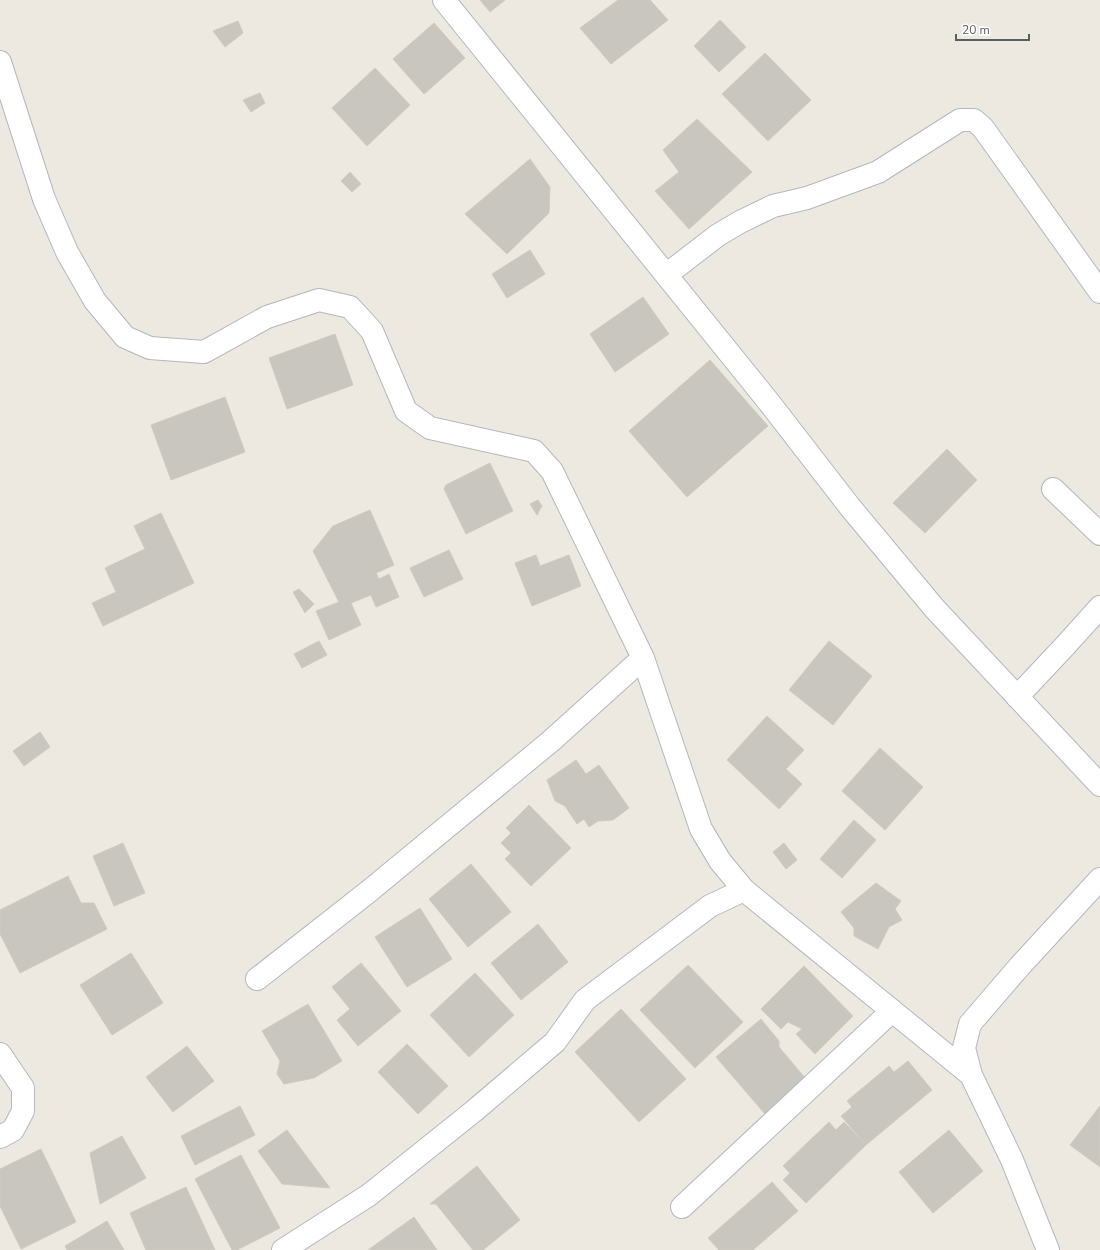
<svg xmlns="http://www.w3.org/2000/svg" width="1100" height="1250" font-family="'Nunito Sans',sans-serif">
	<rect width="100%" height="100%" fill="#ede9e0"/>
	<!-- building -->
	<path fill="#c9c5bf" stroke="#d1cabe" d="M480,0H505L490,12Z
		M618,0H650L668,20L611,64L580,28Z
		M720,20L746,47L719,72L694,46Z
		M238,21L243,33L225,47L213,31Z
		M434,23L465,58L424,94L393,59Z
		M765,53L811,100L768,141L722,94Z
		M375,68L410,105L367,146L332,108Z
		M260,93L265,103L251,112L243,100Z
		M697,119L752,172L689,229L655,191L679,172L663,150Z
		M530,159L550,187L549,213L507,254L465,214Z
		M350,172L361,184L352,192L341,181Z
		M530,250L545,274L507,298L492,274Z
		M643,297L669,334L615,372L590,334Z
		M335,334L353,385L287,409L269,358Z
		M710,360L768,426L687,497L629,431Z
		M225,397L245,452L171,480L151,425Z
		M947,449L977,480L925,533L893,503Z
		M490,463L513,511L466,534L444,489L446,485Z
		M538,500L542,506L537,515L530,504Z
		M370,510L394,565L376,573L379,579L389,574L399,597L376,607L371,595L351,603L361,625L329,640L316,611L339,602L313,551L333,526Z
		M161,513L194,583L103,626L92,603L116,592L105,568L145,549L134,526Z
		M449,550L463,579L424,597L410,568Z
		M536,555L540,566L569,555L581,586L532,606L515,563Z
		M299,589L314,604L305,613L293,592Z
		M319,641L327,655L302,668L294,654Z
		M829,641L872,676L833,725L789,690Z
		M767,716L804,750L786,769L802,784L779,809L727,760Z
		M40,732L50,747L24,766L13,751Z
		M880,748L923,787L885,830L842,791Z
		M576,760L586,774L599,765L629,808L613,820L598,821L589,827L584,819L577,824L565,806L555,801L547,780Z
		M529,805L571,848L531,886L505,859L511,853L501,843L511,833L506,828Z
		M854,820L876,840L842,878L820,859Z
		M123,843L145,893L114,906L93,856Z
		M784,843L797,860L786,869L773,852Z
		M471,864L511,912L468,947L429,899Z
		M68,876L81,903H94L107,929L20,973L0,934V910Z
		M876,883L901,901L895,909L902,920L889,927L878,949L854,936V928L841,912Z
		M420,908L452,959L407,987L375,937Z
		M538,924L568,962L521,1000L491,963Z
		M131,953L163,1003L112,1035L80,985Z
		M361,963L401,1011L358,1046L337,1020L350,1009L332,987Z
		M688,965L743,1022L695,1068L640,1010Z
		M804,966L853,1016L815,1054L796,1034L802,1029L788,1022L781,1029L761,1009Z
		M475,973L514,1015L469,1057L430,1015Z
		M308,1004L342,1061L314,1078L284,1084L277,1074L280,1061L262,1031Z
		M621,1009L686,1079L639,1122L575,1052Z
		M761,1019L779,1041V1047L806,1079L765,1114L716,1057Z
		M407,1044L448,1086L418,1114L378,1072Z
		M187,1046L214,1081L173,1112L146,1077Z
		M908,1061L932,1090L866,1145L841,1116L852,1107L847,1101L889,1066L894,1072Z
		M240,1106L255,1135L195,1165L181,1136Z
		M1100,1106V1167L1070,1145Z
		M829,1122L836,1130L844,1122L866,1145L806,1203L783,1180L790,1173L783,1166Z
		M287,1130L330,1188L282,1184L258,1151Z
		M949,1130L983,1171L933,1213L899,1172Z
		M122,1136L146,1178L100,1204L90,1153Z
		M41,1149L76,1222L21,1249L0,1206V1169Z
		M241,1155L280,1228L237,1250H232L195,1179Z
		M477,1166L520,1220L483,1250H473L436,1204H430Z
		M772,1182L798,1211L753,1250H719L708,1238Z
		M186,1187L215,1250H146L130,1213Z
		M414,1217L437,1250H368Z
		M107,1221L124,1250H67L65,1246Z"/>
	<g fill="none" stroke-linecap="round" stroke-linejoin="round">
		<!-- minor casing -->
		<g stroke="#b3b7bc" stroke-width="24">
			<path id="minor" d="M444,0L768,401L850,507L935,609L1100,785
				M0,62L44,199L67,252L95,301L125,337L150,348L204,352L267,317L319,300L350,307L372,331L406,411L430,428L534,451L552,471L643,658L701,829L720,861L744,890L971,1075
				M666,275L718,235L740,222L773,206L807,198L878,172L960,120H974L983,128L1100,292
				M1053,489L1100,534
				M1017,697L1064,647L1100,607
				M257,979L368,892L551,741L643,658
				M0,1054L23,1088V1111L13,1130L0,1137
				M682,1207L892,1011
				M283,1250L369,1195L474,1111L555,1042L585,1000L710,906L744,890
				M1048,1250L1012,1160L971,1075L964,1048L970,1024L1019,967L1100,879"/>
		</g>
		<!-- minor -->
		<use href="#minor" stroke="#fff" stroke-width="22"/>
	</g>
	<!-- scale -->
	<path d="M956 34v6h73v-6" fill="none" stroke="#595e62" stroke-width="2"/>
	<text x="962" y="34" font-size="12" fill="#595e62" stroke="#ffffff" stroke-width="3" paint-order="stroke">20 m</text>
</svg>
